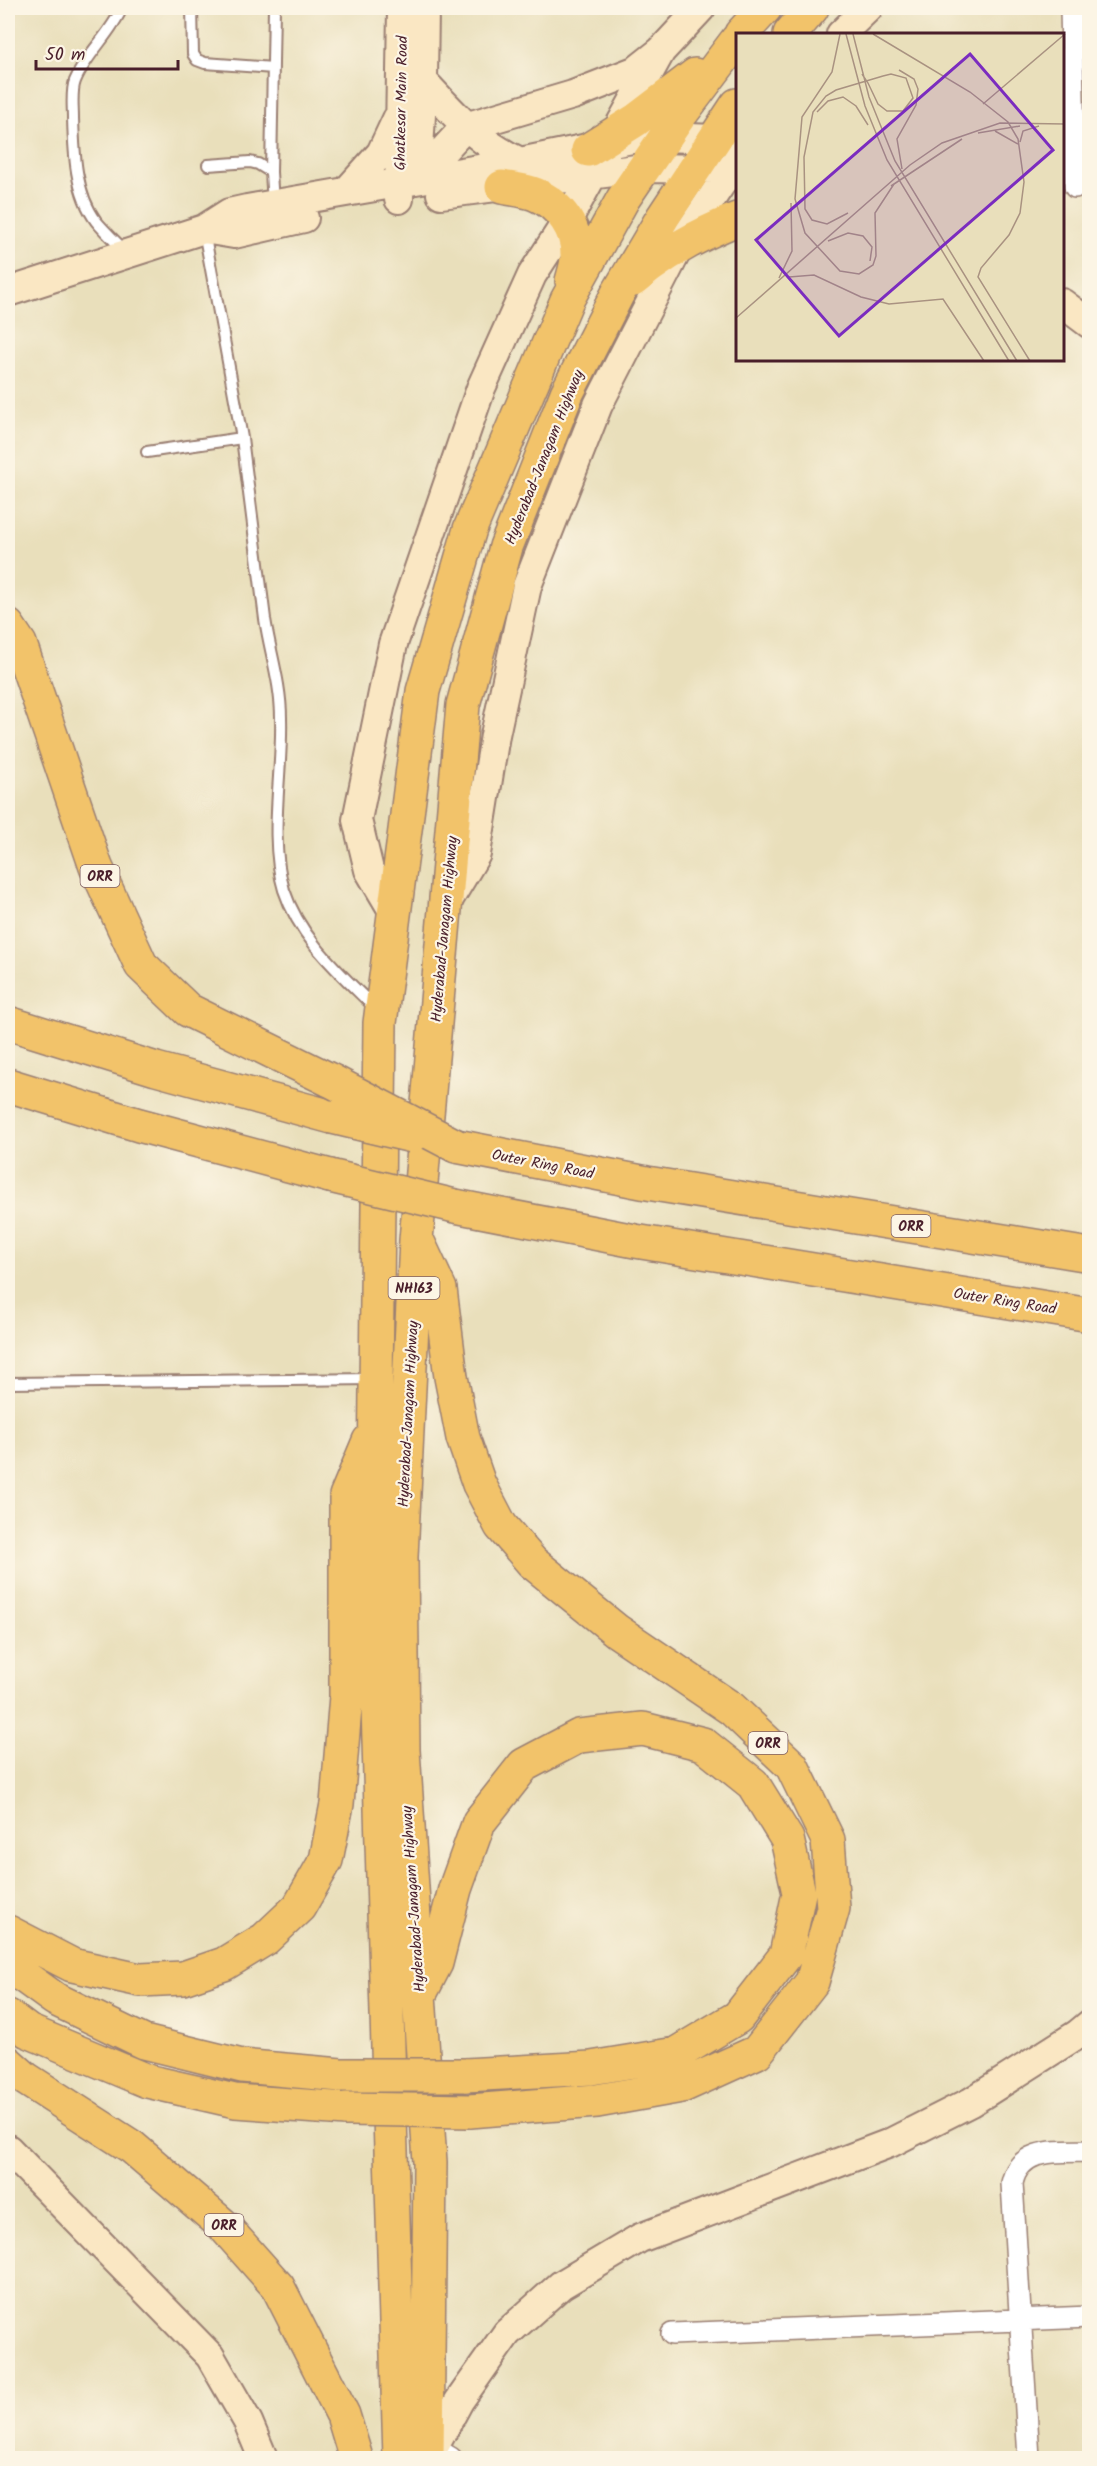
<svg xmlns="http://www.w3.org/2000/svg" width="1097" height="2466" font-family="Kalam,sans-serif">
	<rect width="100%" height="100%" fill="#fcf5e5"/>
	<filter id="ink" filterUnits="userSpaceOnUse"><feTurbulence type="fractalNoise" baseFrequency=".0167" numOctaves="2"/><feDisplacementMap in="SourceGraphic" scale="12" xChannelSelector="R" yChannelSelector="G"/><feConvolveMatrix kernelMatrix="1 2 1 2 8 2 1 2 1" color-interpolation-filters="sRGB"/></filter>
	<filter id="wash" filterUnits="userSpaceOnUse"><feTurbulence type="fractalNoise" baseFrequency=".008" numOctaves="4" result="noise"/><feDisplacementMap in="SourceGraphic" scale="24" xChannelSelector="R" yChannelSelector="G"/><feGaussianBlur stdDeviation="1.35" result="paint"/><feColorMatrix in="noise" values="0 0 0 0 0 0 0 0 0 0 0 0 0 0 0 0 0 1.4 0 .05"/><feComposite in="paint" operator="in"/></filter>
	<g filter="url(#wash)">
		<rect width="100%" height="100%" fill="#e9dfbb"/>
	</g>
	<g filter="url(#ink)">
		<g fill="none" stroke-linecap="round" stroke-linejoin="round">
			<!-- lane casing -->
			<g stroke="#9a7f73" stroke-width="14">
				<path id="lane" d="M122,8C110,35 86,54 75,81C71,91 73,107 73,118C74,152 75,193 96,221C105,232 115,241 125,251
					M192,8L193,54L197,60L205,63L273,68
					M208,165L250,162L258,164L271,172
					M273,204L271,172L274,8
					M242,438C250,498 257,559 265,619C270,652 281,684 281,718C283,772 268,837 284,890C300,939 340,973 375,1008
					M147,452L242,438L204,231
					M8,1383L373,1379"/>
			</g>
			<!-- street casing -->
			<g stroke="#9a7f73" stroke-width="24">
				<path id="street" d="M1071,8L1075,187
					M672,2334L1090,2317
					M434,2448L451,2458
					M1029,2458L1012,2183C1020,2146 1059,2152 1090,2151"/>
			</g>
			<!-- secondary casing -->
			<g stroke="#9a7f73" stroke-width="32">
				<path id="secondary" d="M841,34L868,8
					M423,81C456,116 476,141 520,162
					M418,167L423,81L424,8
					M417,179L465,127L573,95L637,70L661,51L701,8
					M347,191L381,153L397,119
					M441,194L644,168L714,169
					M399,199L402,8
					M204,229L234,234L304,218
					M8,292L204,229L229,213L247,209L520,162L632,139L665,137L714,139L734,142
					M1062,303L1090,324
					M446,904L476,854L495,735L527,586L598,405L679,247L737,160
					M395,914L369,870L357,820L393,644L481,388L532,275L567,221L661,51
					M8,2149L210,2356L248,2422L263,2458
					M428,2458L459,2401L507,2333L561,2285L640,2238L890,2143L971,2102L1078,2034L1090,2024"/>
			</g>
			<!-- highway casing -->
			<g stroke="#9a7f73" stroke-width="36">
				<path id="highway" d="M741,34L765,8
					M790,34L812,8
					M588,150L636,120L695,75
					M502,187C512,189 525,190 535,194C560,204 578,230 577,257C577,265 574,273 572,281
					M633,280C663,254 700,234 737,219
					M8,626L20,644L96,867L141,965L188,1010L332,1081
					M8,1023L156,1069L332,1117
					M8,1085L139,1125L330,1176
					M456,1146L647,1183L1090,1255
					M455,1206L635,1241L1090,1315
					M419,1244L440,1289L451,1377L463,1438L479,1484L501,1526L532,1562L617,1631L732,1709L792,1766L828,1840L833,1908L812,1982L757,2052L682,2086L597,2101L470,2111
					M8,1932L72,1965L140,1980L183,1978L224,1964L265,1939L299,1907L326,1860L337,1804L346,1696V1496L369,1441
					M8,1965L55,1999L144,2042L242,2066L341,2075
					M421,1992L436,1963L455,1889L479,1822L524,1765L579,1736L643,1729L703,1744L753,1784L787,1839L799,1893L786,1955L738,2017L676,2054L591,2068L465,2075
					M8,2016L28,2031L147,2081L235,2101L346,2109
					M8,2063L26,2079L132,2147L223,2225L278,2287L343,2415L356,2458
					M400,2458L374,1570L380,1023L423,691L470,529L567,300L623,199L681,114L737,40
					M427,2458L430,2162L403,1750L401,1557L416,1240L463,705L506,547L567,393L618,293L663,217L737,105"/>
			</g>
			<!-- lane -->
			<use href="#lane" stroke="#fff" stroke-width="10"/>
			<!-- street -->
			<use href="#street" stroke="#fff" stroke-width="21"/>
			<!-- secondary -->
			<use href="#secondary" stroke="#fae7c3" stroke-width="28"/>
			<!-- highway -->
			<use href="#highway" stroke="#f2c36a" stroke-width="33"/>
			<!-- highway-bridge casing -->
			<g stroke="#9a7f73" stroke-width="36" stroke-linecap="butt">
				<path id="highway-bridge" d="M332,1081L456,1146
					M332,1117L412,1136
					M330,1176L455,1206
					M341,2075H465
					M346,2109L470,2111"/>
			</g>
			<!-- highway-bridge -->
			<use href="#highway-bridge" stroke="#f2c36a" stroke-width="33"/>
		</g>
	</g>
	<g text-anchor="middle" stroke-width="4.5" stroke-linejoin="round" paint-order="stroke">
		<!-- shield labels -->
		<g fill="#fcf5e5" stroke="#7f5f63" stroke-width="1.5">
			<rect x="80.5" y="865" width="39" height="22" rx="4.5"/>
			<rect x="891.5" y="1215" width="39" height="22" rx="4.5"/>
			<rect x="388.5" y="1277" width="51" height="22" rx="4.5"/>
			<rect x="748.5" y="1732" width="39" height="22" rx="4.5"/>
			<rect x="204.5" y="2214" width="39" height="22" rx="4.5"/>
		</g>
		<g font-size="14" font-weight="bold" fill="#4a1f2b">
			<text x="100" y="881">ORR</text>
			<text x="911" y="1231">ORR</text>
			<text x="414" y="1293">NH163</text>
			<text x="768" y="1748">ORR</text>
			<text x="224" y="2230">ORR</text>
		</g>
		<!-- street labels -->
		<g font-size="15" fill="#4a1f2b" stroke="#fcf5e5">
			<text transform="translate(401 103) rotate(-89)" y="5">Ghatkesar Main Road</text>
			<text transform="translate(544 457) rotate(-68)" y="5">Hyderabad-Janagam Highway</text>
			<text transform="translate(444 929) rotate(-85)" y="5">Hyderabad-Janagam Highway</text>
			<text transform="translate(543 1164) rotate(11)" y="5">Outer Ring Road</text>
			<text transform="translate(1005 1301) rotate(9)" y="5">Outer Ring Road</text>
			<text transform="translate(408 1414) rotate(-87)" y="5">Hyderabad-Janagam Highway</text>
			<text transform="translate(413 1899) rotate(-94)" y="5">Hyderabad-Janagam Highway</text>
		</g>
	</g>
	<!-- overview -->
	<g transform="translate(736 33)">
		<rect width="328" height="328" fill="#e9dfbb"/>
		<path fill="none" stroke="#a99281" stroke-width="1.5" d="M104,1L96,39L66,84L59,166L69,200L104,238L123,241L137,232L140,223L139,180L158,151M110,1L129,73L151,127L273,328M117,1L133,64L159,128L281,328M137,1L234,59L272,89L282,106L288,149L284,180L273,202L245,235L242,244L294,328M163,37L178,46L182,56L180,72L161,106L166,136M247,71L329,1M81,79L92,68L107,64L120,73L132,92M259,98L282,111M242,100L284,93M284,109L287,98L303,93M155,153L226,106M112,180L91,191L76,187L69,176L68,124L77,79L90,63L100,57L147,43L155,41L170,45L177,65L167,78H151L142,71L132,50L126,41M92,208L112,200L127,203L136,214L134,228M53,244L78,242L125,264L153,271L207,266L248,328M43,245L56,218L55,170M0,285L174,132L206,110L264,90L329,91"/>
		<path fill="#7b2cbf" fill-opacity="0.15" stroke="#7b2cbf" stroke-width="3" d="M234,21L317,117L103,303L20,207Z"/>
		<rect width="328" height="328" fill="none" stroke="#4a1f2b" stroke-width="3"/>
	</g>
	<!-- margin -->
	<rect width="1097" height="2466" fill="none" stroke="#fcf5e5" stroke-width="30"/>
	<!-- scale -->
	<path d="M36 60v9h142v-9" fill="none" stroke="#4a1f2b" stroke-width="3"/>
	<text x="45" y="60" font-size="18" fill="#4a1f2b" stroke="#fcf5e5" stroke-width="4.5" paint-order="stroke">50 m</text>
</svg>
